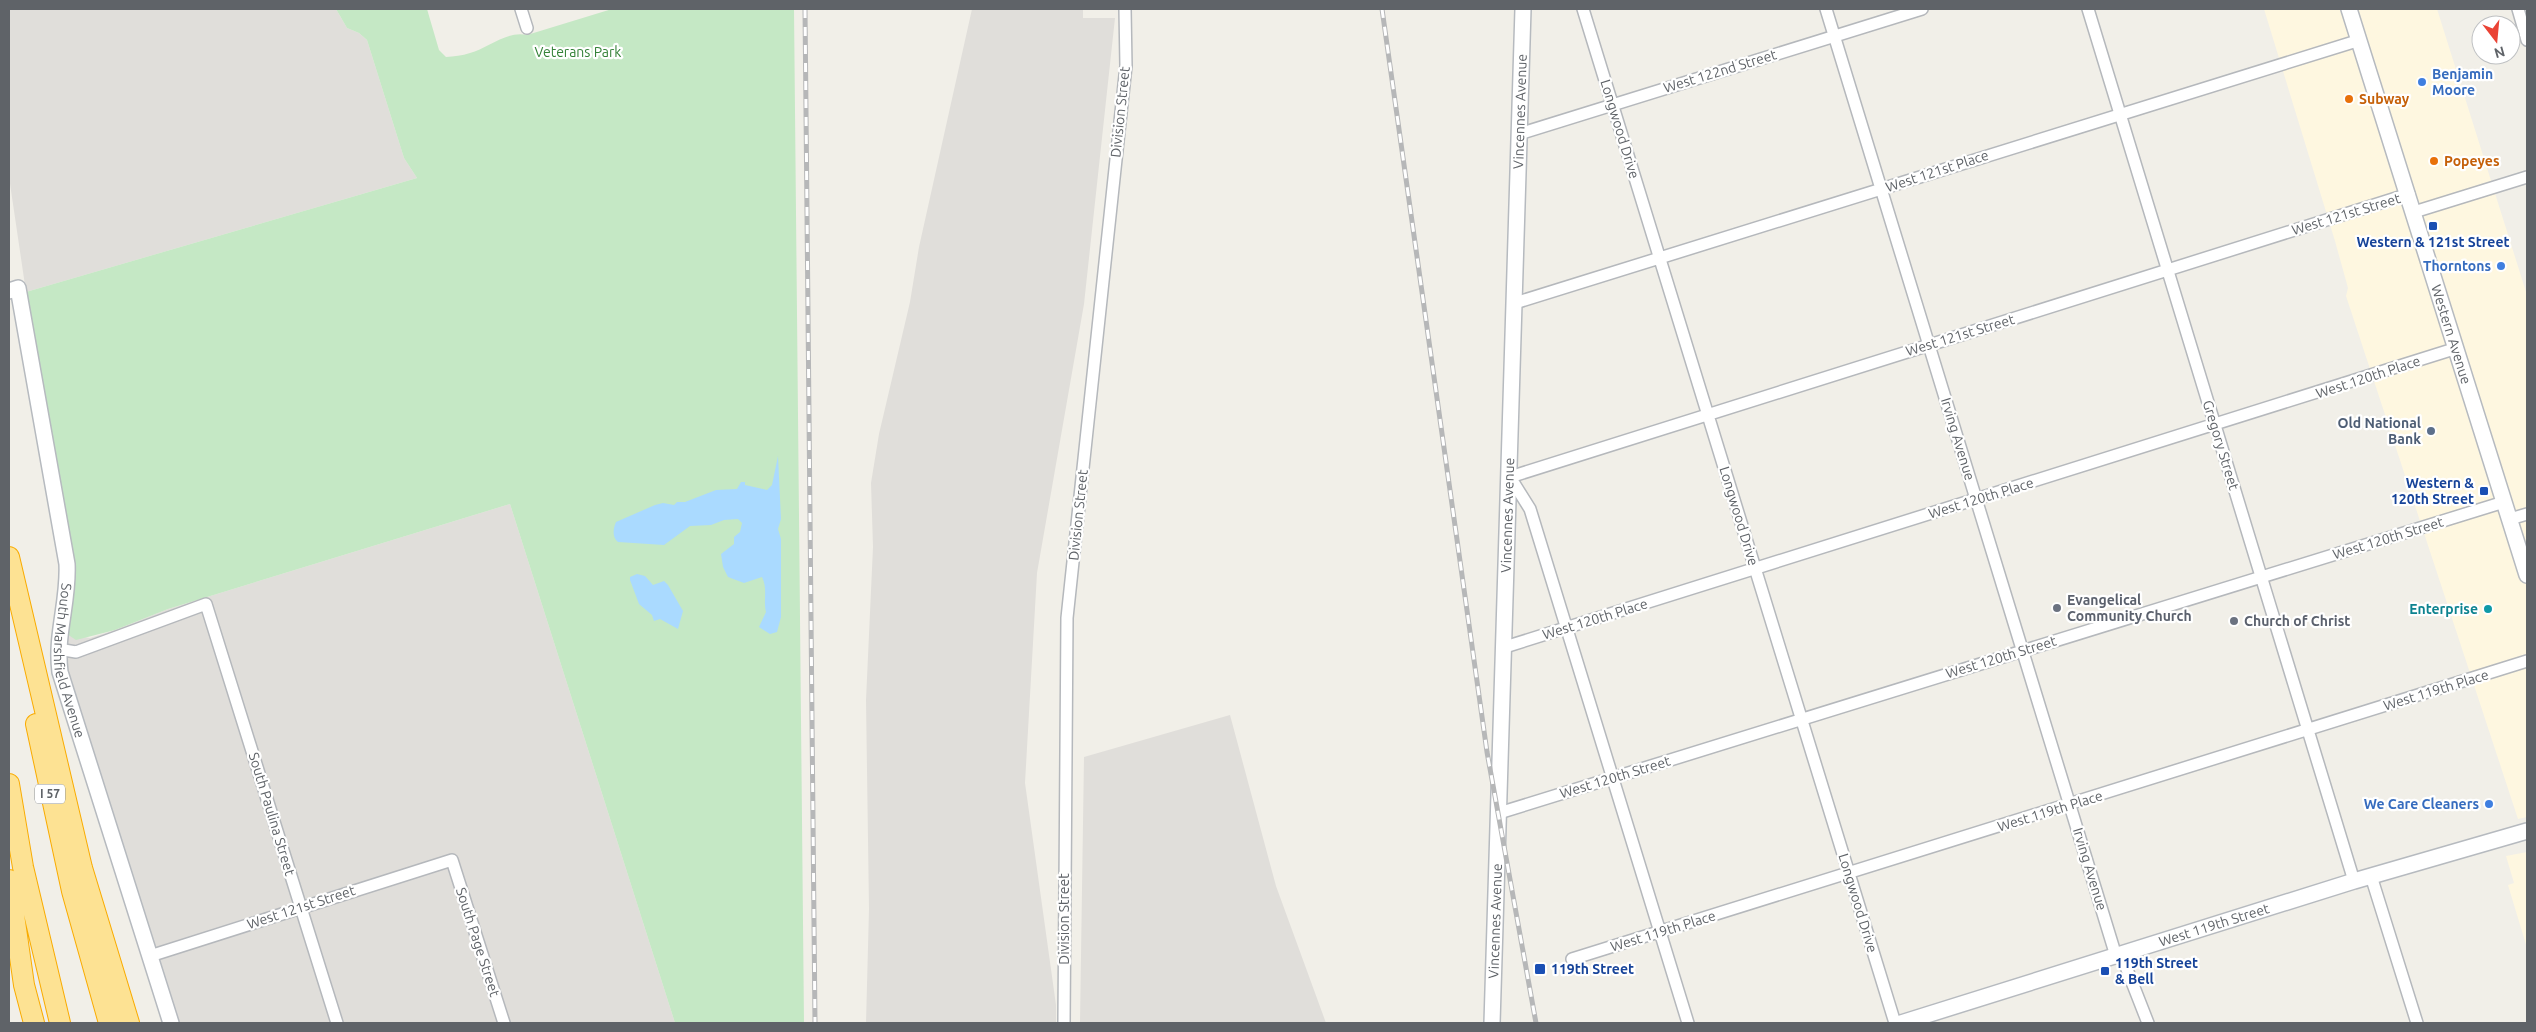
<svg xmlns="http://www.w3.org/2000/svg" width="2536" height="1032" font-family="Ubuntu,sans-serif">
	<rect width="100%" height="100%" fill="#f1efe8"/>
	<!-- commercial -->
	<path fill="#fef7e0" d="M2264,9H2437L2527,295V817L2518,819L2346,296L2348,288L2335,241Z
		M2527,852V948L2508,885L2514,883L2506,856Z"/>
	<!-- industrial -->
	<path fill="#e0deda" d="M9,9H336L347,28L359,33L367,40L404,158L417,178L26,292L9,177Z
		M972,9H1083V18H1115L1084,304L1037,573L1025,783L1056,1005V1023H866L869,909L866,700L873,547L871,483L879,434L910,302L919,247Z
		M510,504L675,1023H177L68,674L67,634L90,638L115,630L168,609Z
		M1230,715L1276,886L1326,1023H1080L1084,757Z"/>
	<!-- green -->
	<path fill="#c5e8c5" d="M336,9H427L439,50L446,57C454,56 462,56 470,53C488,48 508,30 527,35L612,9H794L804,1023H675L510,504L168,609L115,630L76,640L67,634L75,587V565L26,292L417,178L404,158L367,40L359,33L347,28Z"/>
	<!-- water -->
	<path fill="#aadaff" d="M778,456L781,519L778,529L781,539V617L777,632L770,634L759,627L766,612C763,600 768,589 762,577L744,583L728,577L723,567L721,554L734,544V537L740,532L742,523L738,519L724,520L711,525L690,526L664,545L618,542C612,537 613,529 616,522L655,505L663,503L674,505L677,502H685L716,490L737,489L741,482H745V485L767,490L772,485Z
		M637,574L645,576L653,585L664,581L668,585L683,611L678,629L660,619L654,621L652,615L639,604L630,580V577Z"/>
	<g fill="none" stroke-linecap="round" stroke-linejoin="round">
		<!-- street casing -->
		<g stroke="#b5b8bc" stroke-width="14">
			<path id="street" d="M521,9L527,28
				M1583,9L1895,1023
				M1826,9L2116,956
				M2088,9L2354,881
				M2518,9L2527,40
				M1519,134L1922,9
				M2414,212L2527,177
				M1515,303L2360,40
				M2510,519L2527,514
				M1505,647L2457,348
				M58,649L76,652L206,604L337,1023
				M1499,813L2504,502
				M2371,876L2417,1023
				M2121,954L2148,1023
				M150,956L452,860L504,1023
				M1572,959L2527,661
				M1064,1023L1067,618L1126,66L1125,9
				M1688,1023L1530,509L1510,477L2409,194"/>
		</g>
		<!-- secondary casing -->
		<g stroke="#b6babf" stroke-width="18">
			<g id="secondary">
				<path id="s1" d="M2349,9L2527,575"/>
				<path id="s2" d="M9,291L18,288L67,564C69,601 55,635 60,672L171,1023"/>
				<path id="s3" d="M1492,1023L1523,9"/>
				<path id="s4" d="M1901,1023L2354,881L2527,831"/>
			</g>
		</g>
		<!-- highway casing -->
		<g stroke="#f9ab00" stroke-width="22">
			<path id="highway" d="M9,557L82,868L129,1023
				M36,724L72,891L109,1023
				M9,784L23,867L60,1023
				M9,880L24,985L34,1023"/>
		</g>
		<!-- street -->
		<use href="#street" stroke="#fff" stroke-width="11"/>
		<!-- secondary -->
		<use href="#secondary" stroke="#fff" stroke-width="15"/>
		<!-- highway -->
		<use href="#highway" stroke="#fde293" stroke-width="20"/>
		<!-- rail casing -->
		<g stroke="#b6b7b8" stroke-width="5">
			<path id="rail" d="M805,9L815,1023
				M1382,9L1487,752L1536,1023"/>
		</g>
		<!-- rail -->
		<use href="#rail" stroke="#fff" stroke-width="3" stroke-dasharray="9" stroke-linecap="butt"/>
	</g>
	<!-- markers -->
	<g fill="#3f7fe0" stroke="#fff" stroke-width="2">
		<circle cx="2422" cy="82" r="5"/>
		<circle cx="2501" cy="266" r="5"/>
		<circle cx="2489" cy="804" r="5"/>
	</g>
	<g fill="#e8710a" stroke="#fff" stroke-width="2">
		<circle cx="2349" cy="99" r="5"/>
		<circle cx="2434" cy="161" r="5"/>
	</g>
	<g fill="#1a4fb4" stroke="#fff" stroke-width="2">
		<rect x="2428" y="221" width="10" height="10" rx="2.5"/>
		<rect x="2479" y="486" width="10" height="10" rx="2.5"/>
		<rect x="1534" y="963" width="12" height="12" rx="2.5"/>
		<rect x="2100" y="966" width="10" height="10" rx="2.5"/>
	</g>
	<circle fill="#5c6f8a" stroke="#fff" stroke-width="2" cx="2431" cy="431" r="5"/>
	<g fill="#6b7280" stroke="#fff" stroke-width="2">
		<circle cx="2057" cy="608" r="5"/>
		<circle cx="2234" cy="621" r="5"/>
	</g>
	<circle fill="#0f9aa8" stroke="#fff" stroke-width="2" cx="2488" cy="609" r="5"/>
	<g text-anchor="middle" stroke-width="4.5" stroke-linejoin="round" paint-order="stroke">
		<!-- shield labels -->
		<rect fill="#fff" stroke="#8f9295" stroke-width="1" x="35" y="784.5" width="30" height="19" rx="4"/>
		<g font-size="12" font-weight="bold" fill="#5f6368">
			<text x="50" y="798">I 57</text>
		</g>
		<!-- park labels -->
		<g font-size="14" fill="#348238" stroke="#fff">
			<text x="578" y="57">Veterans Park</text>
		</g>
		<!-- street labels -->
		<g font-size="14" fill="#5f6368" stroke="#fff">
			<text transform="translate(1720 71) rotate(-17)" y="5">West 122nd Street</text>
			<text dy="5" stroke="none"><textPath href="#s3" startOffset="912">Vincennes Avenue</textPath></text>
			<text transform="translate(1120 112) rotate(-84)" y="5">Division Street</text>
			<text transform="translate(1620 129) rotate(73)" y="5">Longwood Drive</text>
			<text transform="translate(1937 171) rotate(-18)" y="5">West 121st Place</text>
			<text transform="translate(2346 214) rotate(-17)" y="5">West 121st Street</text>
			<text transform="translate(1960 335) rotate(-17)" y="5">West 121st Street</text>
			<text dy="5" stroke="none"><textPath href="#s1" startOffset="341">Western Avenue</textPath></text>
			<text transform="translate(2368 377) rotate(-18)" y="5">West 120th Place</text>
			<text transform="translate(1958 439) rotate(73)" y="5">Irving Avenue</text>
			<text transform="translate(2221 445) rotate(73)" y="5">Gregory Street</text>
			<text transform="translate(1981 498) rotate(-17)" y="5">West 120th Place</text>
			<text transform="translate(1078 515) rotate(-84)" y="5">Division Street</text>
			<text dy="5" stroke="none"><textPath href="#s3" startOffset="508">Vincennes Avenue</textPath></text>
			<text transform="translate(1739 516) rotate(73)" y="5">Longwood Drive</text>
			<text transform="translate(2388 538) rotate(-17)" y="5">West 120th Street</text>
			<text transform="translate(1595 619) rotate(-17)" y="5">West 120th Place</text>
			<text transform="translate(2001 657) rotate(-17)" y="5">West 120th Street</text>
			<text dy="5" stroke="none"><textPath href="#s2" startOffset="388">South Marshfield Avenue</textPath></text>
			<text transform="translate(2436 690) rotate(-17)" y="5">West 119th Place</text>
			<text transform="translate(1615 777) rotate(-17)" y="5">West 120th Street</text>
			<text transform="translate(2050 811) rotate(-17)" y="5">West 119th Place</text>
			<text transform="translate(272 814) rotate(73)" y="5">South Paulina Street</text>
			<text transform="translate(2090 869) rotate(73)" y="5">Irving Avenue</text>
			<text transform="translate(1858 903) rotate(73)" y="5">Longwood Drive</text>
			<text transform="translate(301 907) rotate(-18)" y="5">West 121st Street</text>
			<text transform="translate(1064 919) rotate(-90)" y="5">Division Street</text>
			<text dy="5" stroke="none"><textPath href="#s3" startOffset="102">Vincennes Avenue</textPath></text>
			<text dy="5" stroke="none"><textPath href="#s4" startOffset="328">West 119th Street</textPath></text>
			<text transform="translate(1663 931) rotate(-17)" y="5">West 119th Place</text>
			<text transform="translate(478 942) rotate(72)" y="5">South Page Street</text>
		</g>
		<!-- shop labels -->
		<g font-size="14" font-weight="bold" fill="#366cbe" stroke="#fff" text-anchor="end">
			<text x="2432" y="79" text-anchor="start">Benjamin<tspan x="2432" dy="16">Moore</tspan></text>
			<text x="2491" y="271">Thorntons</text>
			<text x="2479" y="809">We Care Cleaners</text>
		</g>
		<!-- food labels -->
		<g font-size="14" font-weight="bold" fill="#c56008" stroke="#fff" text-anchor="start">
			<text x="2359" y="104">Subway</text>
			<text x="2444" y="166">Popeyes</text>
		</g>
		<!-- transit labels -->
		<g font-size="14" font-weight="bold" fill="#164399" stroke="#fff" text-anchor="start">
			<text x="2433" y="247" text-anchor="middle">Western &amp; 121st Street</text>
			<text x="2474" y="488" text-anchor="end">Western &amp;<tspan x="2474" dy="16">120th Street</tspan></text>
			<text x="2115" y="968">119th Street<tspan x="2115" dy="16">&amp; Bell</tspan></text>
			<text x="1551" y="974">119th Street</text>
		</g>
		<!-- service labels -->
		<g font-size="14" font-weight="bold" fill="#4e5e75" stroke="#fff" text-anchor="end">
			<text x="2421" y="428">Old National<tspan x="2421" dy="16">Bank</tspan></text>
		</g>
		<!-- worship labels -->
		<g font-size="14" font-weight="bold" fill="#5b616d" stroke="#fff" text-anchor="start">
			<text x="2067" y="605">Evangelical<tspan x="2067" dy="16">Community Church</tspan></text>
			<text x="2244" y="626">Church of Christ</text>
		</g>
		<!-- culture labels -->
		<g font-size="14" font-weight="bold" fill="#0d838f" stroke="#fff" text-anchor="end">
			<text x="2478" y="614">Enterprise</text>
		</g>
	</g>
	<!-- border -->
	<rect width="2536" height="1032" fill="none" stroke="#5f6368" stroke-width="20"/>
	<!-- north arrow -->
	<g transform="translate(2496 40) rotate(164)"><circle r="24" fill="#ffffff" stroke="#bfc1c3"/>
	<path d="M0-4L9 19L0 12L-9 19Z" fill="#ea4335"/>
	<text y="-8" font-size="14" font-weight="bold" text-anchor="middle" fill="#5f6368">N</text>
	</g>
</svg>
